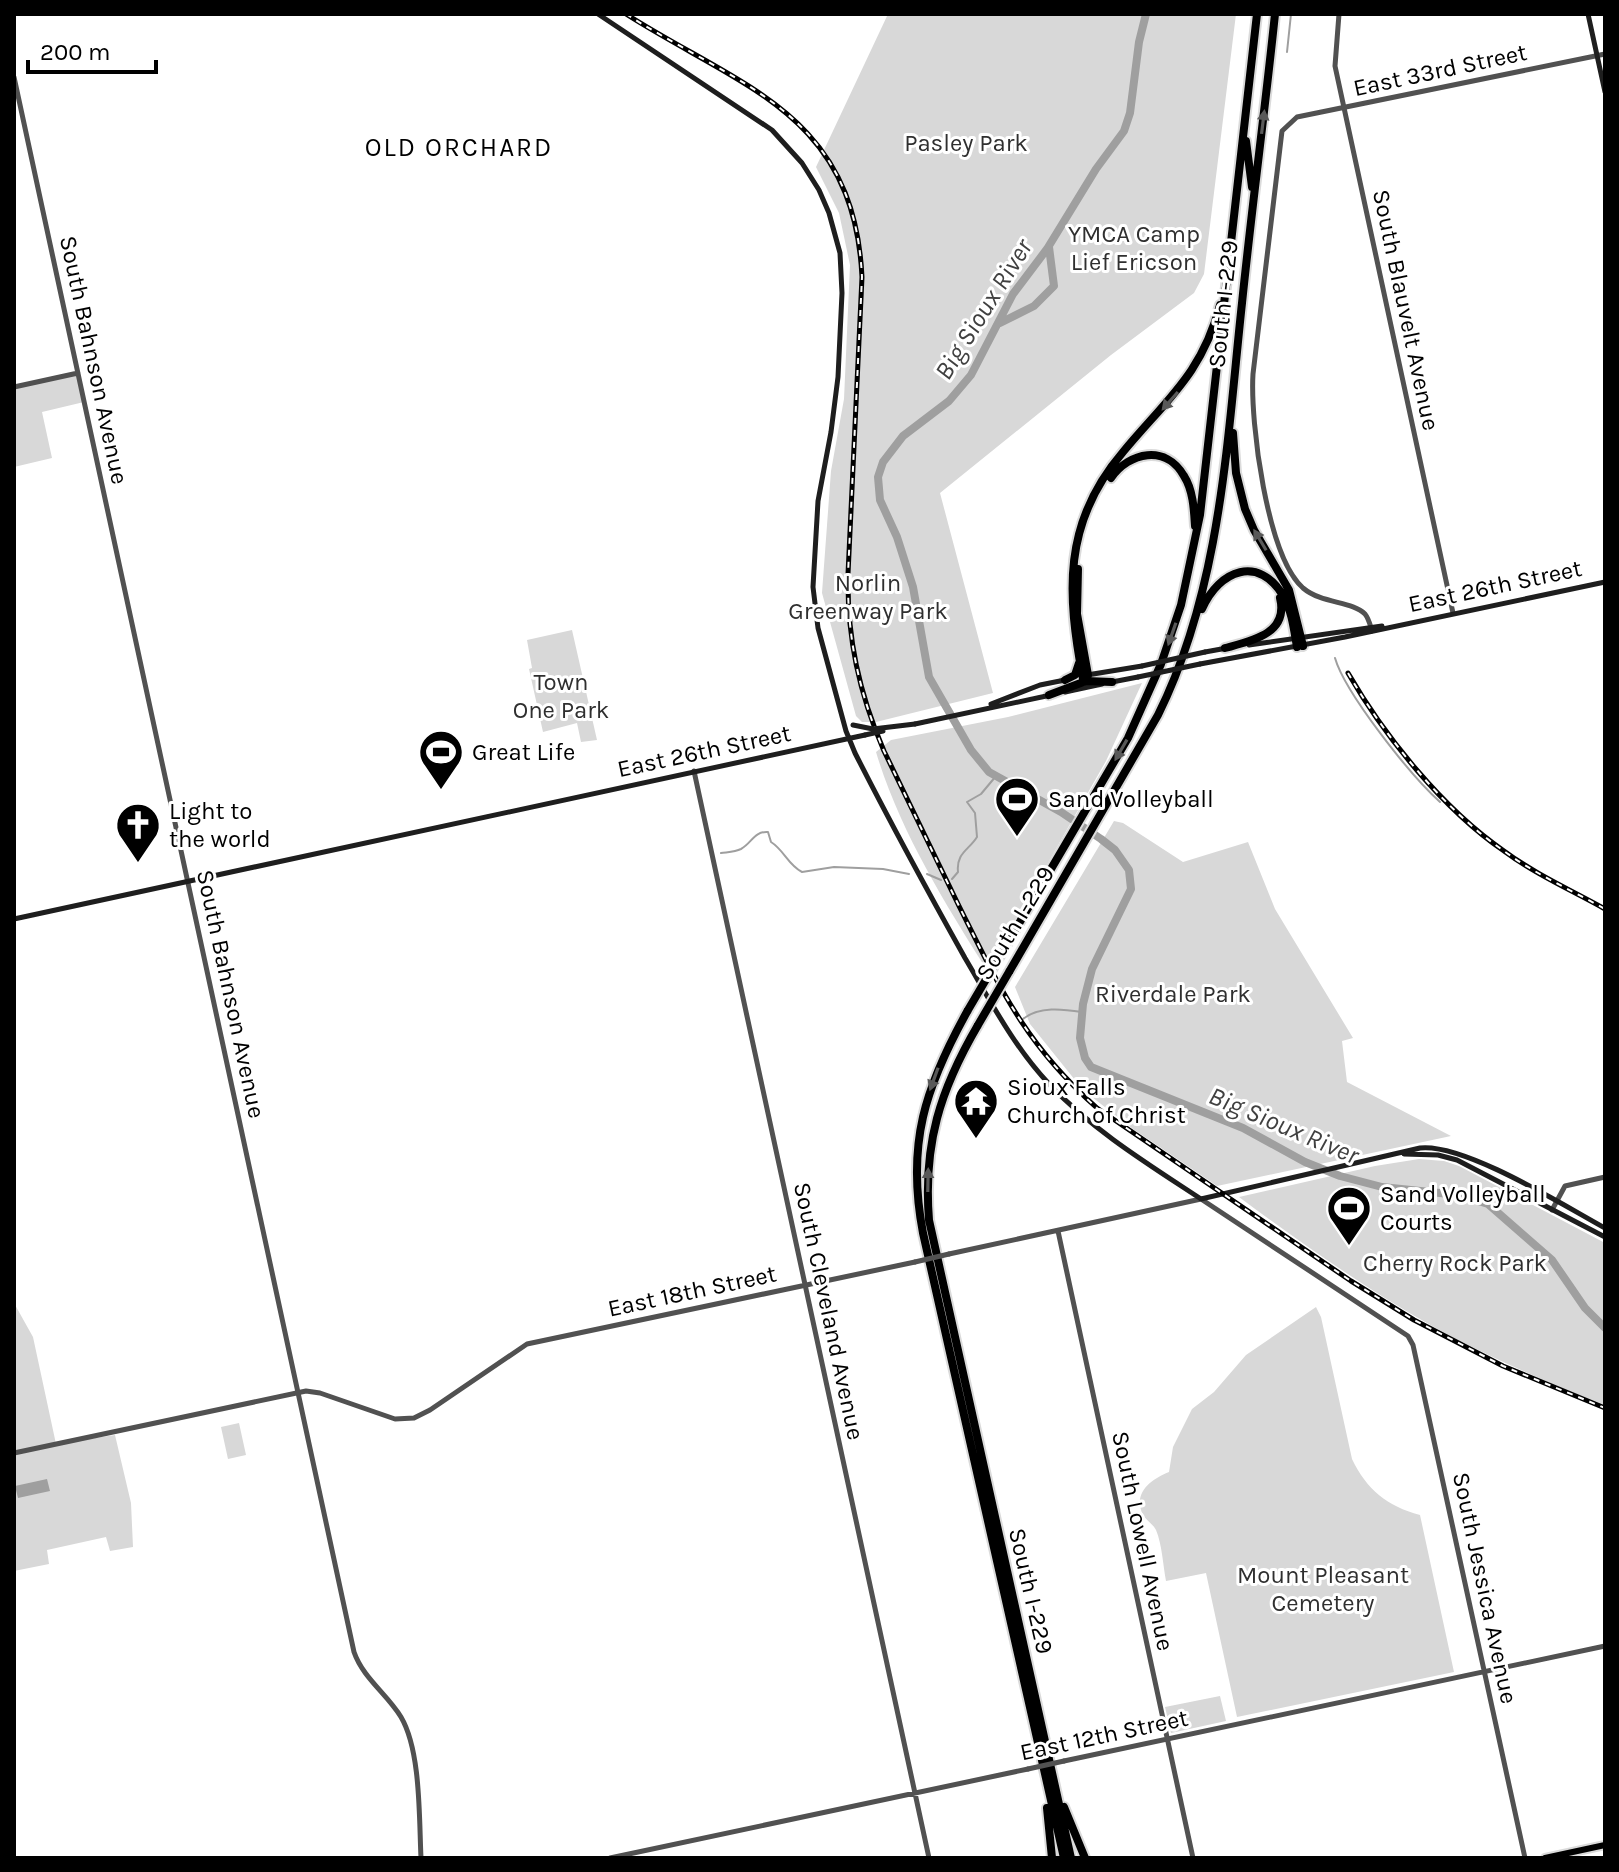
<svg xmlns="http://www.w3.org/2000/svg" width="1619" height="1872" font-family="Karla,sans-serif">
	<rect width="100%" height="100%" fill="#fff"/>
	<!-- green -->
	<path fill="#d8d8d8" d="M888,14H1236L1204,274L1194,293L1111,355L940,493L993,693L876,722H862L856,716L822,593L831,471L844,399L850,265L839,213L816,167Z
		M78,373L84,402L42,412L52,458L14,467V388Z
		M572,630L597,740L581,742L577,723L543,732L529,669L532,668L527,640Z
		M1142,683L1106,761L987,970C944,902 899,829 876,752L891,740L1008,717Z
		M1114,821L1123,823L1183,862L1248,842L1275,909L1353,1038L1342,1041L1347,1082L1451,1136L1217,1186L1133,1129L1083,1090L1030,1024L1015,987Z
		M1419,1159L1444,1161L1459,1166L1605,1243V1405C1546,1382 1488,1357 1432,1326C1365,1288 1301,1243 1239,1197L1375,1166Z
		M14,1303L33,1337L56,1444L115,1435L131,1503L133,1547L110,1551L106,1537L47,1550L49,1564L14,1571Z
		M1316,1307L1321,1317L1352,1459C1367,1490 1387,1506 1420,1515L1454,1672L1237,1717L1206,1573L1166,1581C1163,1565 1162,1544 1156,1530C1153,1524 1146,1520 1143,1515C1132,1492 1152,1479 1169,1472L1173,1447L1192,1409L1214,1392L1246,1355Z
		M239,1423L246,1455L228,1459L221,1427Z
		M1220,1696L1226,1721L1171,1733L1165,1707Z"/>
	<!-- water -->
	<path fill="#9f9f9f" d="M47,1479L50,1491L18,1498L15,1486Z"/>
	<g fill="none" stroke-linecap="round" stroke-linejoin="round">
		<!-- stream -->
		<path stroke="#9f9f9f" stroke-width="2" d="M1287,52L1291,14
			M1335,658C1345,693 1411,776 1440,802
			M721,853C728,852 735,852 741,849C752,843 754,831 768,832L771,842C784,850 788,865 802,872L834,867L883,869L909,874
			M927,874L941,880
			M952,879L958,872C956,853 969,850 977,837L975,813L967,802L981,794L996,776
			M1023,1019C1039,1006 1063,1009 1082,1012"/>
		<!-- river -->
		<path stroke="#9f9f9f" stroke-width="8" d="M1146,14L1139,42L1130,113L1124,131L1096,169L1047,249L1013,294L971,375L949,401L903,436L883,462L878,477L880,500L897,537L913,587L929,677L971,750L989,772L1061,812L1101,839L1115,850L1129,870L1131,889L1092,969L1083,1004L1080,1038L1085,1058L1091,1067L1243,1128L1305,1162L1340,1176L1382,1187L1459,1195L1488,1204L1552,1260L1585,1308L1605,1328
			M1000,323L1034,306L1054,286L1049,247"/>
		<!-- primary casing -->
		<g stroke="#dbdbdb" stroke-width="10">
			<path id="primary" d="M1545,1858L1605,1845"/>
		</g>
		<!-- motorway casing -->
		<g stroke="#dbdbdb" stroke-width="12">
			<path id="motorway" d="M1246,141L1252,187
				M1233,433L1236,473L1245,509L1254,530L1289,590L1303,646
				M1111,478C1129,452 1166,444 1184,476C1193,490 1194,509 1195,526
				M1078,569L1077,614L1088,675L1086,681
				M1202,609C1219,570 1259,554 1284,597C1292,612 1294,630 1297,647
				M1225,648C1251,641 1289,634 1280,598
				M1065,680L1075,675L1079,663
				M1086,681L1083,679C1067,594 1062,523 1123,452C1166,400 1202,374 1220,305
				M1049,695L1086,681L1112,682
				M1001,954L1128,738L1161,664L1181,605L1200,515L1257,14
				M1009,972L1158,715C1221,588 1227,441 1242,303C1252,206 1265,110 1275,14
				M968,1010C925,1087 906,1144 923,1233L1064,1858
				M978,1025C940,1090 923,1144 929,1220L1071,1858
				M1064,1807L1085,1858
				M1047,1808L1052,1858"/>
		</g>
		<!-- tertiary -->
		<path stroke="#515151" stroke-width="5" d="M1339,14L1335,66L1453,613
			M14,77L354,1652C363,1678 387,1694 401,1717C421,1751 419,1818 421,1858
			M14,387L78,373
			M1372,631C1370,625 1369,619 1365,614C1352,601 1322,604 1303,588C1267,556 1250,422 1253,374L1282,131L1297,117L1605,54
			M694,771L929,1858
			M1552,1210L1565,1186L1605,1177
			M1058,1231L1193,1858
			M949,1254L1201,1199L1408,1336L1413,1345L1525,1858
			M14,1453L306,1391L320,1393L395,1419L414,1418L430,1410L527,1344L915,1262
			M1064,1761L1605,1646
			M610,1858L1028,1769"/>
		<!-- secondary -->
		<path stroke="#1e1e1e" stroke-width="5" d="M598,14L772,130L802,163L819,190L829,213L840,253L842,293L838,377L831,432L818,501L813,587L818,628L846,731L855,753C890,822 927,890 965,958C991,1002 1014,1047 1050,1085C1094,1131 1148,1164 1201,1199L1420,1148C1464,1143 1563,1205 1605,1228
			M1588,14L1605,92
			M1249,645L1382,626
			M1205,652L1227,648
			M1200,664L1345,637L1605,582
			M1087,675L1142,666
			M1112,682L1138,677
			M1065,692L1102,684
			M991,704L1040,685L1065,680
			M915,724L1051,695
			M14,919L865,735
			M1404,1154L1438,1155L1457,1160L1605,1237"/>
		<!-- primary -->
		<use href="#primary" stroke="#000" stroke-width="6"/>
		<!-- motorway -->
		<use href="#motorway" stroke="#000" stroke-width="8"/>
		<!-- rail casing -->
		<g stroke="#000" stroke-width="5">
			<path id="rail" d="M626,14C742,88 854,113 862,277L848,574C847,638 859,693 884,751C909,803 934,855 959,906C1001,990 1025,1044 1097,1108L1351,1281L1414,1320L1503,1366L1605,1408
				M1348,673C1385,737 1443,809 1504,851C1535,874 1571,890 1605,909"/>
		</g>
		<!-- rail -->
		<use href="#rail" stroke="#fff" stroke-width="2" stroke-dasharray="6" stroke-linecap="butt"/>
		<!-- motorway-bridge casing -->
		<g stroke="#dbdbdb" stroke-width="12" stroke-linecap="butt">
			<path id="motorway-bridge" d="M968,1010L1001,954
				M978,1025L1009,972"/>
		</g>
		<!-- tertiary-bridge -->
		<path stroke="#515151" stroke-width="5" d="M915,1262L949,1254
			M1028,1769L1064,1761"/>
		<!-- secondary-bridge -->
		<path stroke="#1e1e1e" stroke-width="5" d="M1142,666L1205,652
			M1138,677L1200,664
			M853,725L873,729L915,724
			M865,735L883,731"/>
		<!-- motorway-bridge -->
		<use href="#motorway-bridge" stroke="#000" stroke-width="8"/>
	</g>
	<!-- one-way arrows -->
	<defs><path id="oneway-solid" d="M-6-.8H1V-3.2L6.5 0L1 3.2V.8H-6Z" transform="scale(2)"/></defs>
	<g fill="#595959">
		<use href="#oneway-solid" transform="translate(1263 122) rotate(-83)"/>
		<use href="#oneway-solid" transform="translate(1170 401) rotate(131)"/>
		<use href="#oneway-solid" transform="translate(1260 540) rotate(-121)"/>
		<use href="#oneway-solid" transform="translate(1172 634) rotate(109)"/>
		<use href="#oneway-solid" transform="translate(1121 750) rotate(120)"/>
		<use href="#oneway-solid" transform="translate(934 1079) rotate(110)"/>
		<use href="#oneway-solid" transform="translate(928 1180) rotate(-89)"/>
	</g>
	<!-- icons -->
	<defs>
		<g id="stadium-pin" transform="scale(2.3)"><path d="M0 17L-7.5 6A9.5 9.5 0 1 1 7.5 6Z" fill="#000" stroke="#fff"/><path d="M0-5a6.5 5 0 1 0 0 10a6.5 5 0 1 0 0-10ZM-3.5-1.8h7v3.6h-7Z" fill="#fff"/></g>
		<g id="church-pin" transform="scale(2.3)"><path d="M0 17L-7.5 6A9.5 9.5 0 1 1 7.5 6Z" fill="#000" stroke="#fff"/><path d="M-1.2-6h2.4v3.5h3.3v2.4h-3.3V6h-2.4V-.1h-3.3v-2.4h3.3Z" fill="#fff"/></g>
		<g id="temple-pin" transform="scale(2.3)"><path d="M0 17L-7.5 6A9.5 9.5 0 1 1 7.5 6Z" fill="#000" stroke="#fff"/><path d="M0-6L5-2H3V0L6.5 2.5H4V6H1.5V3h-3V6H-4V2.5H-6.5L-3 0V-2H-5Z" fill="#fff"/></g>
	</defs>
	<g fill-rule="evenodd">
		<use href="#stadium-pin" x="441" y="752"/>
		<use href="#stadium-pin" x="1017" y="799"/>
		<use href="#church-pin" x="138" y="825"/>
		<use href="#temple-pin" x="976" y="1101"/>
		<use href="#stadium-pin" x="1349" y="1208"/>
	</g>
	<g text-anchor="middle" stroke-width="6" stroke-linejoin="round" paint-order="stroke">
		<!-- street labels -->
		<g font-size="24" fill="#000" stroke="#fff">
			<text transform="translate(1440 70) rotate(-12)" y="8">East 33rd Street</text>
			<text transform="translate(1223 304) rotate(-84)" y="8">South I-229</text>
			<text transform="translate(1406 310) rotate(78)" y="8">South Blauvelt Avenue</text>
			<text transform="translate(94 360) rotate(78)" y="8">South Bahnson Avenue</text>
			<text transform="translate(1495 586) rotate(-12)" y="8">East 26th Street</text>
			<text transform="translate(704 751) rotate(-12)" y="8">East 26th Street</text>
			<text transform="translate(1015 923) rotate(-59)" y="8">South I-229</text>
			<text transform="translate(231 994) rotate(78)" y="8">South Bahnson Avenue</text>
			<text transform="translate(692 1291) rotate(-12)" y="8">East 18th Street</text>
			<text transform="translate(829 1311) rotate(78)" y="8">South Cleveland Avenue</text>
			<text transform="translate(1143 1541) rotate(78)" y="8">South Lowell Avenue</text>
			<text transform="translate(1485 1588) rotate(78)" y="8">South Jessica Avenue</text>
			<text transform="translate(1031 1591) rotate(77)" y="8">South I-229</text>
			<text transform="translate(1104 1735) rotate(-12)" y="8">East 12th Street</text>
		</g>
		<!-- park labels -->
		<g font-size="24" fill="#2f2f2f" stroke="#fff">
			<text x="966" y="151">Pasley Park</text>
			<text x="1134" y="242">YMCA Camp<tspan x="1134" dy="28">Lief Ericson</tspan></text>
			<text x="868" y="591">Norlin<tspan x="868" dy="28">Greenway Park</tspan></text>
			<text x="561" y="690">Town<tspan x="561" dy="28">One Park</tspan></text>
			<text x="1173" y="1002">Riverdale Park</text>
			<text x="1455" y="1271">Cherry Rock Park</text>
			<text x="1323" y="1583">Mount Pleasant<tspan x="1323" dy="28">Cemetery</tspan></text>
		</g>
		<!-- poi labels -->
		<g font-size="24" fill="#000" stroke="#fff" text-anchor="start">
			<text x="472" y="760">Great Life</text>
			<text x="1048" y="807">Sand Volleyball</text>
			<text x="169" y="819">Light to<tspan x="169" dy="28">the world</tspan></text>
			<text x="1007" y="1095">Sioux Falls<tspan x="1007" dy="28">Church of Christ</tspan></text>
			<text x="1380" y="1202">Sand Volleyball<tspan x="1380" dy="28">Courts</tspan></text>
		</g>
		<!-- neighbourhood labels -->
		<g font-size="26" letter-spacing="2" fill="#000" stroke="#fff">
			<text x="459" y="156">OLD ORCHARD</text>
		</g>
		<!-- water labels -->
		<g font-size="26" font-style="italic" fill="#404040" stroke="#fff">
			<text transform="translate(983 309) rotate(-58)" y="9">Big Sioux River</text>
			<text transform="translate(1284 1125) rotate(23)" y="9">Big Sioux River</text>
		</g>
	</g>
	<!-- border -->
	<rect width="1619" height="1872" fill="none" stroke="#000000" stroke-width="32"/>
	<!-- scale -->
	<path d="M28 60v12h128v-12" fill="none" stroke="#000000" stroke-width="4"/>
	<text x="40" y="60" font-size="24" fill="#000000" stroke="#ffffff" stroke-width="6" paint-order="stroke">200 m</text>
</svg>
